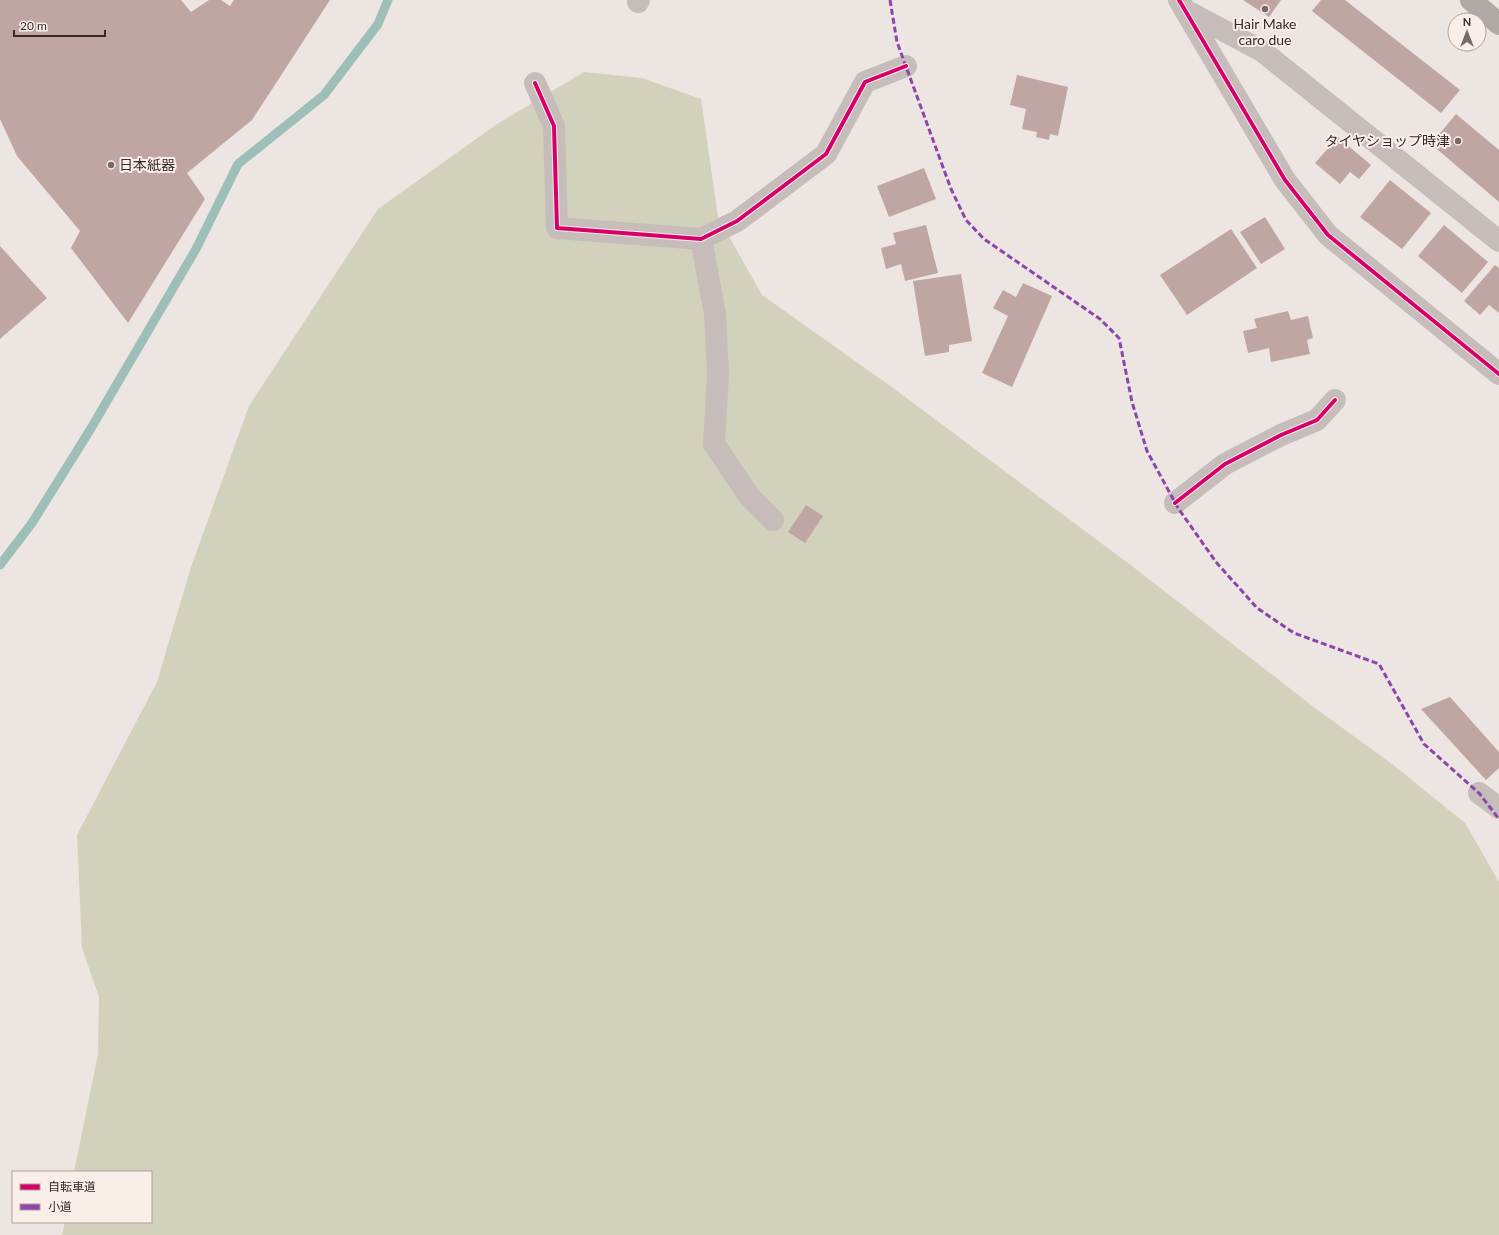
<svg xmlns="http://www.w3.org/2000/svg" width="1499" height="1235" font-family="Lato,'Noto Sans JP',sans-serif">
	<rect width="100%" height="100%" fill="#ede5e1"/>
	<!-- green -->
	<path fill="#d2d1bb" d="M584,72L642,78L701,99L718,217L762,295L893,388L1132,566L1315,708L1392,764L1465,823L1499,882V1235H62L65,1222H151V1172H74L98,1054L99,997L82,948L77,835L157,682L191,567L249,406L378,209L497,124Z"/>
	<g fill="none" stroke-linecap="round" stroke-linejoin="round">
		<!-- stream -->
		<path stroke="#9dbfb8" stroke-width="9" d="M0,565L32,523L90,430L196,249L238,164L324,95L378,24L388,0"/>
	</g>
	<!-- building -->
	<path fill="#c0a6a3" d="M0,0H181L191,12L209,0H221L230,6L234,0H330L252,120L187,173L205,199L128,323L71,248L80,231L17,156L0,119Z
		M1243,0H1281L1269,17Z
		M1321,0H1345L1460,90L1441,113L1312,11Z
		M1017,75L1068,87L1058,136L1050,134L1049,140L1036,137L1037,132L1022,129L1026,109L1010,105Z
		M1456,114L1499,150V202L1431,144Z
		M1338,137L1371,165L1359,179L1350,172L1340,184L1315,163Z
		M924,168L936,199L889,217L877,186Z
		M1390,180L1431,213L1402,249L1360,217Z
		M1265,217L1285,249L1261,264L1240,232Z
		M926,225L938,273L905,281L901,264L886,269L881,248L896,244L893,233Z
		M1444,225L1488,262L1462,293L1418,256Z
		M1231,229L1257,268L1187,315L1160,275Z
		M0,246L47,298L0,339Z
		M1495,265L1499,268V313L1489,305L1480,315L1464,301Z
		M961,274L972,341L949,345V352L925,356L913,281Z
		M1023,283L1052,296L1012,387L982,373L1008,316L993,308L1003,290L1016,297Z
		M1288,311L1291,320L1308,316L1313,338L1307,340L1310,354L1271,362L1269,348L1248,353L1243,331L1257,328L1254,319Z
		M806,505L823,516L805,543L788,532Z
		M1450,697L1499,752V768L1486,780L1421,709Z"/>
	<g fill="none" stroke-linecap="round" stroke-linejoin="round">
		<!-- minor -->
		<path stroke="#c6bdba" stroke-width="22" d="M638,2L639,0
			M1185,10L1262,51L1499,241
			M535,83L554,126L557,228L701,239L737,221L826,154L865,82L906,66
			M701,239L715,314L718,374L714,444L749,496L773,520
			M1175,503L1225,464L1281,435L1317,420L1335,400
			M1479,793L1499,808"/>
		<!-- tertiary -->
		<path stroke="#c6bdba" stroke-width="22" d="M1179,0L1285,180L1328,235L1499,374"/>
		<!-- trunk -->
		<path stroke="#b0a8a4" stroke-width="22" d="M1471,0L1499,24"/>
		<!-- quiet -->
		<path stroke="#8e44ad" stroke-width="3" stroke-dasharray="6 3" stroke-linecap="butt" d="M890,0L897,42L951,189L966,220L984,239L1100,319L1119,338L1132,402L1147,451L1178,508L1216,562L1257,608L1294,633L1379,664L1424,744L1479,793L1499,819"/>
		<!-- cycleway casing -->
		<g stroke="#f9eee8" stroke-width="6">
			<path id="cycleway" d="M1179,0L1285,180L1328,235L1499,374
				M535,83L554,126L557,228L701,239L737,221L826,154L865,82L906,66
				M1175,503L1225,464L1281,435L1317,420L1335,400"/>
		</g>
		<!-- cycleway -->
		<use href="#cycleway" stroke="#d6006c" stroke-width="4"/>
	</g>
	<!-- markers -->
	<g fill="#776b69" stroke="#f9eee8" stroke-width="1.5">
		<circle cx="1265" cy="9" r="4"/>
		<circle cx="1458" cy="141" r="4"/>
		<circle cx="111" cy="165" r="4"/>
	</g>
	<g text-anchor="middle" stroke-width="4" stroke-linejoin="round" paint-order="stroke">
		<!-- poi labels -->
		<g font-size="14" fill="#372a28" stroke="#f9eee8">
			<text x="1265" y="29">Hair Make<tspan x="1265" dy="16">caro due</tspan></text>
			<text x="1450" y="146" text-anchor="end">タイヤショップ時津</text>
			<text x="119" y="170" text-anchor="start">日本紙器</text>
		</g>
	</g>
	<!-- legend -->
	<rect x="12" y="1171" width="140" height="52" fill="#f9eee8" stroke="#aba09b"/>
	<rect x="20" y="1184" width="20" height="6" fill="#d6006c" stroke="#aba09b"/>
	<text x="48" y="1191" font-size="12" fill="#372a28">自転車道</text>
	<rect x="20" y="1204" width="20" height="6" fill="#8e44ad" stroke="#aba09b"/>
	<text x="48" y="1211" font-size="12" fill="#372a28">小道</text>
	<!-- north arrow -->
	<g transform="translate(1467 32)"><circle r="19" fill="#f9eee8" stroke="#aba09b"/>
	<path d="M0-3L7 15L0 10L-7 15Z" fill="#776b69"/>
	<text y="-6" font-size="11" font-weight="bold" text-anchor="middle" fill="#372a28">N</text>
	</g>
	<!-- scale -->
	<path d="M14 30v6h91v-6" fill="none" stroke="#372a28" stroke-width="2"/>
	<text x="20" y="30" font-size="12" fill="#372a28" stroke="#f9eee8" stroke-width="3" paint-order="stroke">20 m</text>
</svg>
